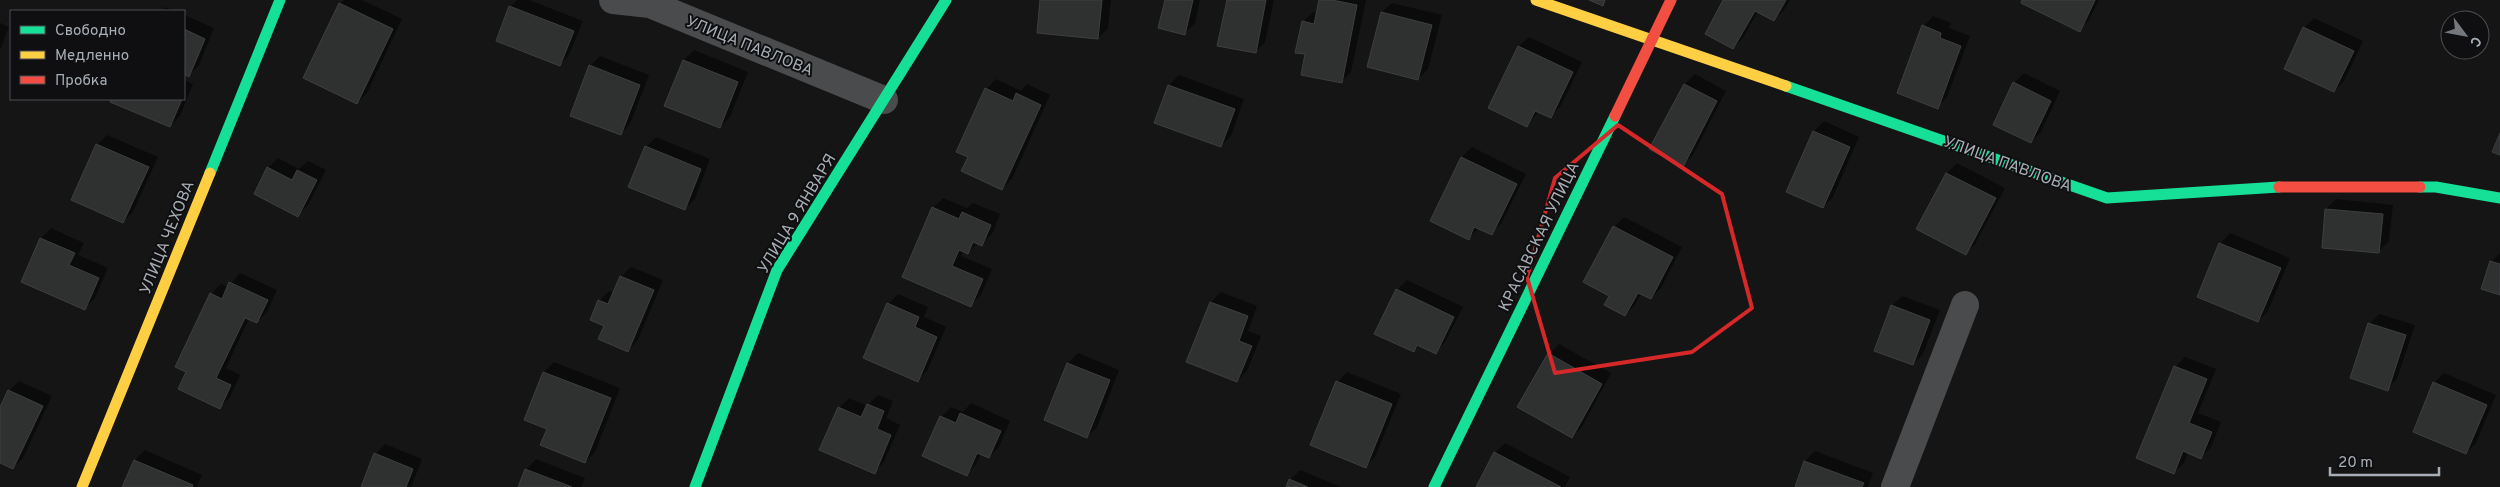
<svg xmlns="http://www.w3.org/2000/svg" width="2500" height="487" font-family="Overpass,sans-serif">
	<rect width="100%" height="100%" fill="#151515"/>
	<!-- shadow -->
	<path fill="#0007" d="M344,0H362L402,19L367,93L357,103L340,4Z
		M517,0H529L583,21L569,55L560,65L498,40L511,6Z
		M1042,0H1111L1108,28L1098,38Z
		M1166,0H1200L1195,23L1185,33Z
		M1228,0H1274L1265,42L1255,52Z
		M1320,0H1366L1351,72L1341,82L1307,54L1303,22L1313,12L1318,13Z
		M1725,0H1790L1784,10L1774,20L1758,11L1743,38L1733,48Z
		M2024,0H2099L2089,20L2079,30Z
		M1392,3L1442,15L1428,69L1418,79L1382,12Z
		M165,7L174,11H161Z
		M184,15L214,28L199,65L189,75L184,73Z
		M1933,16L1951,23L1949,28L1970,36L1947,97L1937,107L1924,26Z
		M2314,18L2363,41L2344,81L2334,91L2304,28Z
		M0,23L9,27L0,50Z
		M1529,37L1582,62L1560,107L1550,117L1539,111L1527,126L1490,108L1519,46Z
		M694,50L748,72L730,117L720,127L666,105L684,60Z
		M600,56L649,75L630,124L620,134L590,66Z
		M2024,73L2060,91L2041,132L2031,142L2014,83Z
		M1695,74L1726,91L1693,155L1683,165L1651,149L1685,84Z
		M1179,75L1244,99L1231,136L1221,146L1156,122L1169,85Z
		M996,79L1021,91L1027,84L1050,95L1012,179L1002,189L970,157L986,89Z
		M184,80L193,84L180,116L170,126L112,102L113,99H184Z
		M1824,121L1859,137L1833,197L1823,207L1788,191L1814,131Z
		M107,135L158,157L133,212L123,222L97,145Z
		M656,137L710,159L695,199L685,209L646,147Z
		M1472,147L1526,174L1501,224L1491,234L1479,228L1469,238L1432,220L1462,157Z
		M278,158L299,169L308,161L326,170L308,205L298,215L268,168Z
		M1957,163L2005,188L1975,244L1965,254L1918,229L1947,173Z
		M943,198L967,208L973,203L1000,214L992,234L982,244L978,243L968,253L964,251L961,256L992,269L981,295L971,305L904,277L933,208Z
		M2336,199L2393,205L2389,241L2379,251L2326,209Z
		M1624,217L1682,247L1661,288L1651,298L1641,293L1635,305L1625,315L1611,295L1614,227Z
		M51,228L84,243L78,255L108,268L95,298L85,308L23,282L41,238Z
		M2230,233L2290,258L2268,311L2258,321L2199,296L2221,243Z
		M2500,253V294L2491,262Z
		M631,267L663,280L638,340L628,350L605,325L599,301L609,291L614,293L621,277Z
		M240,273L277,290L267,312L257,322L249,318L226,368L240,375L230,397L220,407L188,371L211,294L221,284L228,287Z
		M1407,280L1463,307L1445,342L1435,352L1420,345L1414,351L1397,290Z
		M1221,292L1257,306L1248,331L1261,336L1247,371L1237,381L1188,361L1211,302Z
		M898,294L928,307L924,317L946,327L927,371L917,381L888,304Z
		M1902,296L1940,310L1923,354L1913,364L1892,306Z
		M2379,314L2415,325L2397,379L2387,389L2369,324Z
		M1559,344L1611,373L1582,427L1572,437L1519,407L1549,354Z
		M1078,353L1119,370L1097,427L1087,437L1045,420L1068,363Z
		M2185,357L2216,369L2198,413L2221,422L2211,447L2201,457L2188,452L2184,463L2174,472L2175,367Z
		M554,362L620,388L595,452L585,462L548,428L525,419L544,372Z
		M1347,372L1401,394L1375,457L1365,466L1312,444L1337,382Z
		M2444,373L2496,395L2476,443L2466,453L2434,383Z
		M19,381L52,396L23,458L13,468L0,462V410L9,391Z
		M878,395L893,401L886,418L900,425L884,462L874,472L839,408L849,398L867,406Z
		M971,403L1010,421L999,447L989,457L981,454L976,464L967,474L941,417L951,407L963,412Z
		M1505,443L1570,477L1565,487H1477L1495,453Z
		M385,444L422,459L411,487H362L375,454Z
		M145,450L202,475L197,487H124L135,460Z
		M1815,451L1873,473L1868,487H1796L1805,461Z
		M536,459L585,478L581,487H520L527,469Z
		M1300,470L1341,487H1287L1290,480Z"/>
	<!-- building -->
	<path fill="#2f3030" stroke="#3d3f41" d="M1040,0H1102L1098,39L1037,33Z
		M1165,0H1193L1185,35L1158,28Z
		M1227,0H1266L1256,53L1217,46Z
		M1319,0H1332L1357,5L1342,83L1301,75L1305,54L1295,53L1302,21L1314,24Z
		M1589,0H1605L1603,6Z
		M1723,0H1786L1774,21L1755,11L1733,49L1705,34Z
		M2022,0H2095L2080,32L2021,3Z
		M339,3L393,29L357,104L303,78Z
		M509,6L574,31L560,66L496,41Z
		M1381,12L1432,25L1418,80L1367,67Z
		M1922,25L1941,33L1940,38L1961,46L1938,109L1897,93Z
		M2303,27L2354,51L2334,92L2284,69Z
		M184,29L205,39L189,77L184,74Z
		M1518,46L1573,72L1551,118L1535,111L1527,127L1488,108Z
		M683,60L738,82L720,128L664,106Z
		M589,65L640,85L621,135L570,116Z
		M2013,82L2051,101L2031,143L1993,125Z
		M1684,84L1717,101L1683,167L1649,149Z
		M1168,85L1235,109L1221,147L1154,123Z
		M985,88L1013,101L1016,93L1041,105L1002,190L961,171L968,157L956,152Z
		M112,99H182L170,127L110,102Z
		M1813,131L1850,147L1823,208L1786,192Z
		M2500,133V155L2492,152Z
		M96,144L149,167L123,223L71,200Z
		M645,146L701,169L685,210L628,187Z
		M1461,157L1517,184L1492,235L1474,227L1469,240L1430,221Z
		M267,167L292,180L297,170L317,180L298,217L254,194Z
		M1946,173L1996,198L1966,255L1916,229Z
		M932,207L959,219L962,212L991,225L982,246L973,242L968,254L959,250L952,266L983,279L971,307L902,277Z
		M2325,209L2383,214L2379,253L2322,248Z
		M1613,226L1673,257L1651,299L1638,293L1625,316L1604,305L1609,296L1583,282Z
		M40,238L75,253L69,265L99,278L85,310L21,282Z
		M2219,243L2281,268L2258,322L2197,297Z
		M2490,261L2500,264V295L2481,289Z
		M620,276L654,290L628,352L598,339L604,326L590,320L598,300L608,304Z
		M229,282L268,300L257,323L245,318L216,378L231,385L220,409L178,389L186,372L175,367L210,293L222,299Z
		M1396,289L1454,317L1436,354L1417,345L1414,352L1374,334Z
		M1210,302L1248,316L1239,341L1252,346L1237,382L1186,362Z
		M887,303L919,317L915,327L937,337L918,382L863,358Z
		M1891,305L1930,320L1913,365L1874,351Z
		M2368,323L2406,335L2388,391L2350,378Z
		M1548,353L1602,384L1572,438L1517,407Z
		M1067,363L1110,380L1087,438L1044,420Z
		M2174,366L2207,379L2189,423L2212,432L2201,459L2183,451L2174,474L2136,458Z
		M543,372L611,398L585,463L540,445L547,429L524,420Z
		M1336,381L1392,404L1366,468L1310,445Z
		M2433,382L2487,405L2466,454L2413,432Z
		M8,390L43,406L13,469L0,463V407Z
		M867,404L884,411L877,429L891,435L875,474L819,450L838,407L861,417Z
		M960,413L1001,431L989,458L977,453L967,476L922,456L940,416L956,423Z
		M1494,452L1561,487H1476Z
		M374,453L413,469L406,487H361Z
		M134,460L193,485L192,487H122Z
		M1804,461L1864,483L1862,487H1795Z
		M525,469L572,487H518Z
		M1289,479L1308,487H1286Z"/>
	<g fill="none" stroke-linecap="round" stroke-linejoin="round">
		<!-- street -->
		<path stroke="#494b4d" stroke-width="28" d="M613,0L650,4L884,100
			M1895,487L1965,305"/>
		<!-- fast -->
		<path stroke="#16e098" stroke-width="11" d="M1786,86L2107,198L2279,187
			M210,173L280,0
			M2420,187H2436L2500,198
			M695,487L777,270L946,0
			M1434,487L1615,116"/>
		<!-- slow -->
		<path stroke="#ffcf43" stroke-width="11" d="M1536,0L1786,86
			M82,487L210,173"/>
		<!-- jam -->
		<path stroke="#f24e42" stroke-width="11" d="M1615,116L1671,0
			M2279,187H2420"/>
	</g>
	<!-- marked area -->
	<path fill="none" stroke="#d62828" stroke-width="4" stroke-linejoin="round" d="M1618,125L1722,194L1752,308L1692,352L1555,373L1527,277L1555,178Z"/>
	<g text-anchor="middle" stroke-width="4" stroke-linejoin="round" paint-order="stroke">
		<!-- street labels -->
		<g font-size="16" fill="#a7aeb5" stroke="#0f0f11">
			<text transform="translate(750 45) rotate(22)" y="6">УЛИЦА ПАВЛОВА</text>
			<text transform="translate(2008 163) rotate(20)" y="6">УЛИЦА ПАВЛОВА</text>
			<text transform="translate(796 213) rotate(-59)" y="6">УЛИЦА 9 ЯНВАРЯ</text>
			<text transform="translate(1538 236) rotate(-64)" y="6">КРАСАВСКАЯ УЛИЦА</text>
			<text transform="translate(166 237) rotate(-68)" y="6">УЛИЦА ЧЕХОВА</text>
		</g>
	</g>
	<!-- legend -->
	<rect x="10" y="10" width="175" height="90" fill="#0f0f11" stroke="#4c4f53"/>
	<rect x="20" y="26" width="25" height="8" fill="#16e098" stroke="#4c4f53"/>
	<text x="55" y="35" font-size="15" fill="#a7aeb5">Свободно</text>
	<rect x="20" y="51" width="25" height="8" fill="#ffcf43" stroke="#4c4f53"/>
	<text x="55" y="60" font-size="15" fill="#a7aeb5">Медленно</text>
	<rect x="20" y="76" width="25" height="8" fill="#f24e42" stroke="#4c4f53"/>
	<text x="55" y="85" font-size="15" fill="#a7aeb5">Пробка</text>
	<!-- north arrow -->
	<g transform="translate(2465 35) rotate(122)"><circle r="24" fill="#0f0f11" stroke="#4c4f53"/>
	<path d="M0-4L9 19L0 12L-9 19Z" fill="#74787d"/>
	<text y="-8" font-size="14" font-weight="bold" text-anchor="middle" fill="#a7aeb5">С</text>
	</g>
	<!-- scale -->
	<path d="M2330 467v8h109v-8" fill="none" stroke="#a7aeb5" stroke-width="2.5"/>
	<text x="2338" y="467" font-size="15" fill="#a7aeb5" stroke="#0f0f11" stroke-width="4" paint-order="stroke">20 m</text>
</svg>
